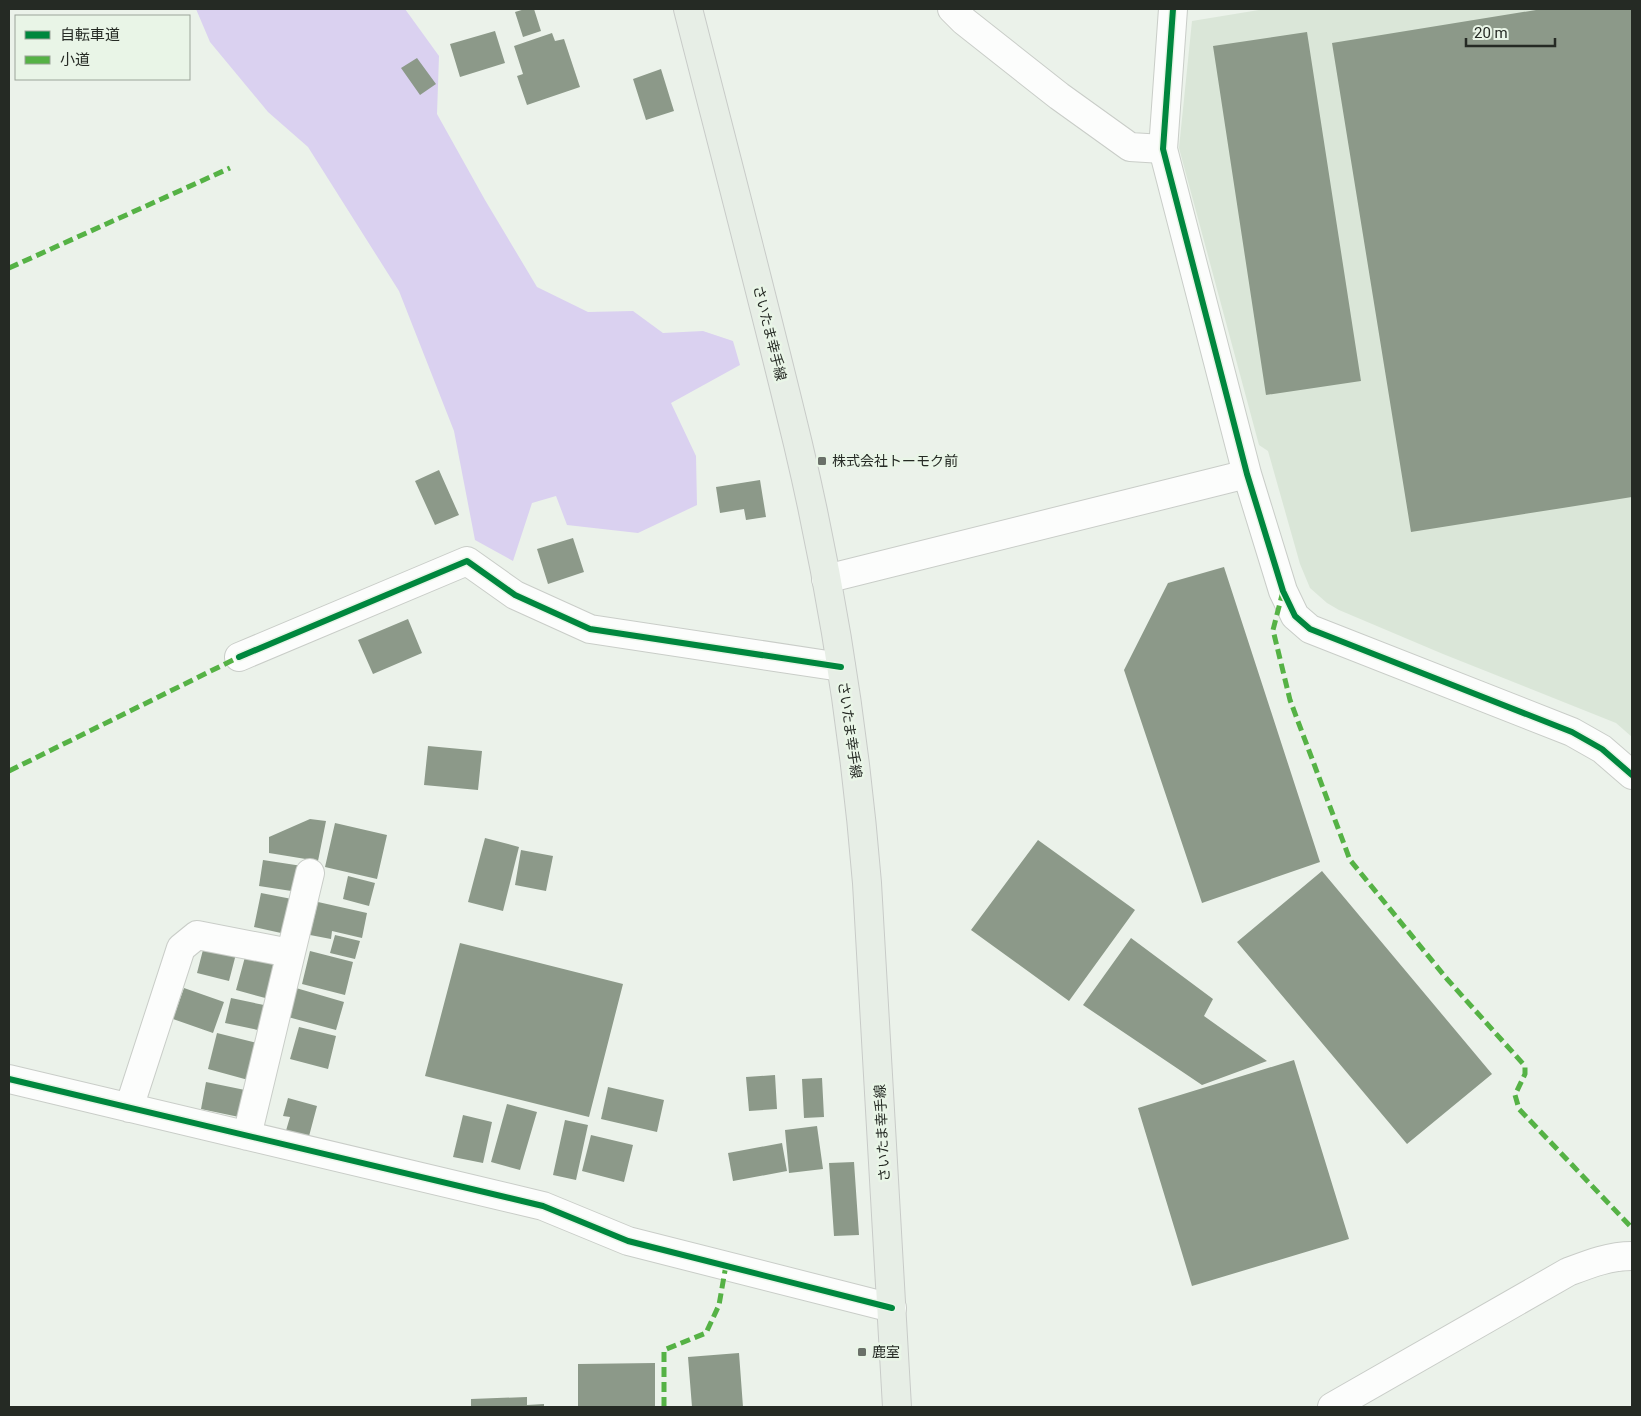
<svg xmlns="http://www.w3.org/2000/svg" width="1641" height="1416" font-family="Roboto,'Noto Sans JP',sans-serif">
	<rect width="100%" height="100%" fill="#ebf2ea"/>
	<!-- built -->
	<path fill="#dae6d8" d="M1265,9H1632V737L1616,723L1443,654L1339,610L1327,603L1310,588L1300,564L1268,451L1259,445L1179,148L1192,21Z"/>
	<!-- forest -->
	<path fill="#dad1f0" d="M196,9H405L439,56L437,114L485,200L537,287L588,312L633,311L663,333L703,331L733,341L740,365L671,403L696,456L697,505L638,533L567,525L556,496L532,503L513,561L475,540L454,431L399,291L308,147L268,112L210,42Z"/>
	<!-- building -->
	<path fill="#8c9989" d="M525,9H534L541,31L523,37L515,12Z
		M1542,9H1632V497L1411,532L1332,43Z
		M495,31L505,63L460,77L450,44Z
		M1307,32L1361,381L1266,395L1213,46Z
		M552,33L555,41L564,39L580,87L527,105L517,76L523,74L514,46Z
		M417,58L436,84L420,95L401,68Z
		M661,69L674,111L646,120L633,79Z
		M439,470L459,515L435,525L415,481Z
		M760,480L766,517L746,520L744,509L720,513L716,487Z
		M573,538L584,572L548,584L537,549Z
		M1224,567L1320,862L1202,903L1124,670L1168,583Z
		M408,619L422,653L373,674L358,640Z
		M428,746L482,751L478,790L424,785Z
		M310,819L326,821L318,861L269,853V837Z
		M335,823L387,835L377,879L325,867Z
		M485,838L519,847L503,911L468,902Z
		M1038,840L1135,910L1069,1001L971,930Z
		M521,850L553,856L546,891L515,885Z
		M263,860L302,866L298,892L259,886Z
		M1322,871L1492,1074L1407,1144L1237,942Z
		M348,876L375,883L369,906L343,899Z
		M261,893L297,900L290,935L254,927Z
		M318,902L367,913L362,938L332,931L331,939L310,935Z
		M335,935L360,941L355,959L330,953Z
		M1131,938L1213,999L1204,1016L1267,1061L1202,1085L1083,1005Z
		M460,943L623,984L589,1117L425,1076Z
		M204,946L236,954L229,981L197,973Z
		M310,951L353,962L345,995L302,984Z
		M245,957L278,965L269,999L236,990Z
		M184,988L224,1002L213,1033L173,1019Z
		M296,988L344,1002L336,1030L288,1017Z
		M231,998L264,1005L258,1030L225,1023Z
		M299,1027L336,1036L328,1069L290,1059Z
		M217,1033L261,1044L252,1081L208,1069Z
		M1294,1060L1349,1239L1192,1286L1138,1108Z
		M775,1075L777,1109L749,1111L746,1077Z
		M822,1078L824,1117L804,1118L802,1079Z
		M206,1082L245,1090L239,1117L201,1109Z
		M608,1087L664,1100L657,1132L601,1119Z
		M288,1098L317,1106L308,1140L285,1134L290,1117L283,1116Z
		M507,1104L537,1112L520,1170L491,1162Z
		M463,1115L492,1122L483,1163L453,1157Z
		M565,1120L588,1125L576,1180L553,1175Z
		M817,1126L823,1169L789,1173L785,1130Z
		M591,1135L633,1145L624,1182L582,1171Z
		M782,1143L787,1171L733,1181L728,1153Z
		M854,1162L859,1235L834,1236L829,1163Z
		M739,1353L743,1407H692L688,1357Z
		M655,1363V1407H578V1364Z
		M527,1397V1405L544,1404V1407H471V1399Z"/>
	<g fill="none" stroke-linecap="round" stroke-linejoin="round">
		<!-- minor casing -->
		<g stroke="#c9cdc8" stroke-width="30">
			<path id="minor" d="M952,9L964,21L1059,96L1130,147L1163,149
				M239,657L467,561L515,595L590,629L841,667
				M9,1079L543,1206L628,1241L892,1308
				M129,1108L181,948L197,935L290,953
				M247,1136L310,873
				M1332,1407L1568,1272C1589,1264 1609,1256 1632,1256"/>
		</g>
		<!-- tertiary casing -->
		<g stroke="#c9cdc8" stroke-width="30">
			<path id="tertiary" d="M1173,9L1163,149L1247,474L1283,591L1295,616L1310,629L1572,732L1602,749L1632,775
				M826,579L1247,474"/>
		</g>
		<!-- primary casing -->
		<g stroke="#c8cbc8" stroke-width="30">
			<path id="primary" d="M688,9C725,154 763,299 798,444C832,588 855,736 867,883L897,1407"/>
		</g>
		<!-- minor -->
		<use href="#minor" stroke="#fcfdfc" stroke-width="28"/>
		<!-- tertiary -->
		<use href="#tertiary" stroke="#fcfdfc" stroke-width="28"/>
		<!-- primary -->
		<use href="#primary" stroke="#e7eee6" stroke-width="28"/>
		<!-- quiet -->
		<path stroke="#55b245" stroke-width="5" stroke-dasharray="10 5" stroke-linecap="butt" d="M9,268L230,168
			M1283,591L1273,630L1290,700L1350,860L1447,979L1525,1066V1074L1515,1095L1519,1109L1632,1228
			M9,771L239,657
			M664,1407V1350L706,1333L719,1305L726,1265"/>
		<!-- cycleway casing -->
		<g stroke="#e9f5e7" stroke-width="9">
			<path id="cycleway" d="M1173,9L1163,149L1247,474L1283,591L1295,616L1310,629L1572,732L1602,749L1632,775
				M239,657L467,561L515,595L590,629L841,667
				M9,1079L543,1206L628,1241L892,1308"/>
		</g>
		<!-- cycleway -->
		<use href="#cycleway" stroke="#00873e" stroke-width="6"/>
	</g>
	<!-- markers -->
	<g fill="#6a7069" stroke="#e9f5e7" stroke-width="2">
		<rect x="817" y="456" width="10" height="10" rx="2.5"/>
		<rect x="857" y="1347" width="10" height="10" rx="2.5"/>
	</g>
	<g text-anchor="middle" stroke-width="5" stroke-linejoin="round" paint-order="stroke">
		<!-- street labels -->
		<g font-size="14" fill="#252a24" stroke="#e9f5e7">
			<text transform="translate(770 333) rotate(76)" y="5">さいたま幸手線</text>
			<text transform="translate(850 730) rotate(82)" y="5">さいたま幸手線</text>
			<text transform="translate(882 1133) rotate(-93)" y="5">さいたま幸手線</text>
		</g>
		<!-- poi labels -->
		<g font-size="14" fill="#252a24" stroke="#e9f5e7" text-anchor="start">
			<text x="832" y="466">株式会社トーモク前</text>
			<text x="872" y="1357">鹿室</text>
		</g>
	</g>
	<!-- border -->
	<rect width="1641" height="1416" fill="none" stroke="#252a24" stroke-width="20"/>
	<!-- legend -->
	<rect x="15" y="15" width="175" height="65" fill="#e9f5e7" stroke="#9ba499"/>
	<rect x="25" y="31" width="25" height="8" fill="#00873e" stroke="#9ba499"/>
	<text x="60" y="40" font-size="15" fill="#252a24">自転車道</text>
	<rect x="25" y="56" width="25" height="8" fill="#55b245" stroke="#9ba499"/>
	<text x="60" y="65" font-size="15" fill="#252a24">小道</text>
	<!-- scale -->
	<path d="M1466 38v8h89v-8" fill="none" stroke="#252a24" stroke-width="2.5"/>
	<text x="1474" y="38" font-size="15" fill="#252a24" stroke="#e9f5e7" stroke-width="4" paint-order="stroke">20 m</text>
</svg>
